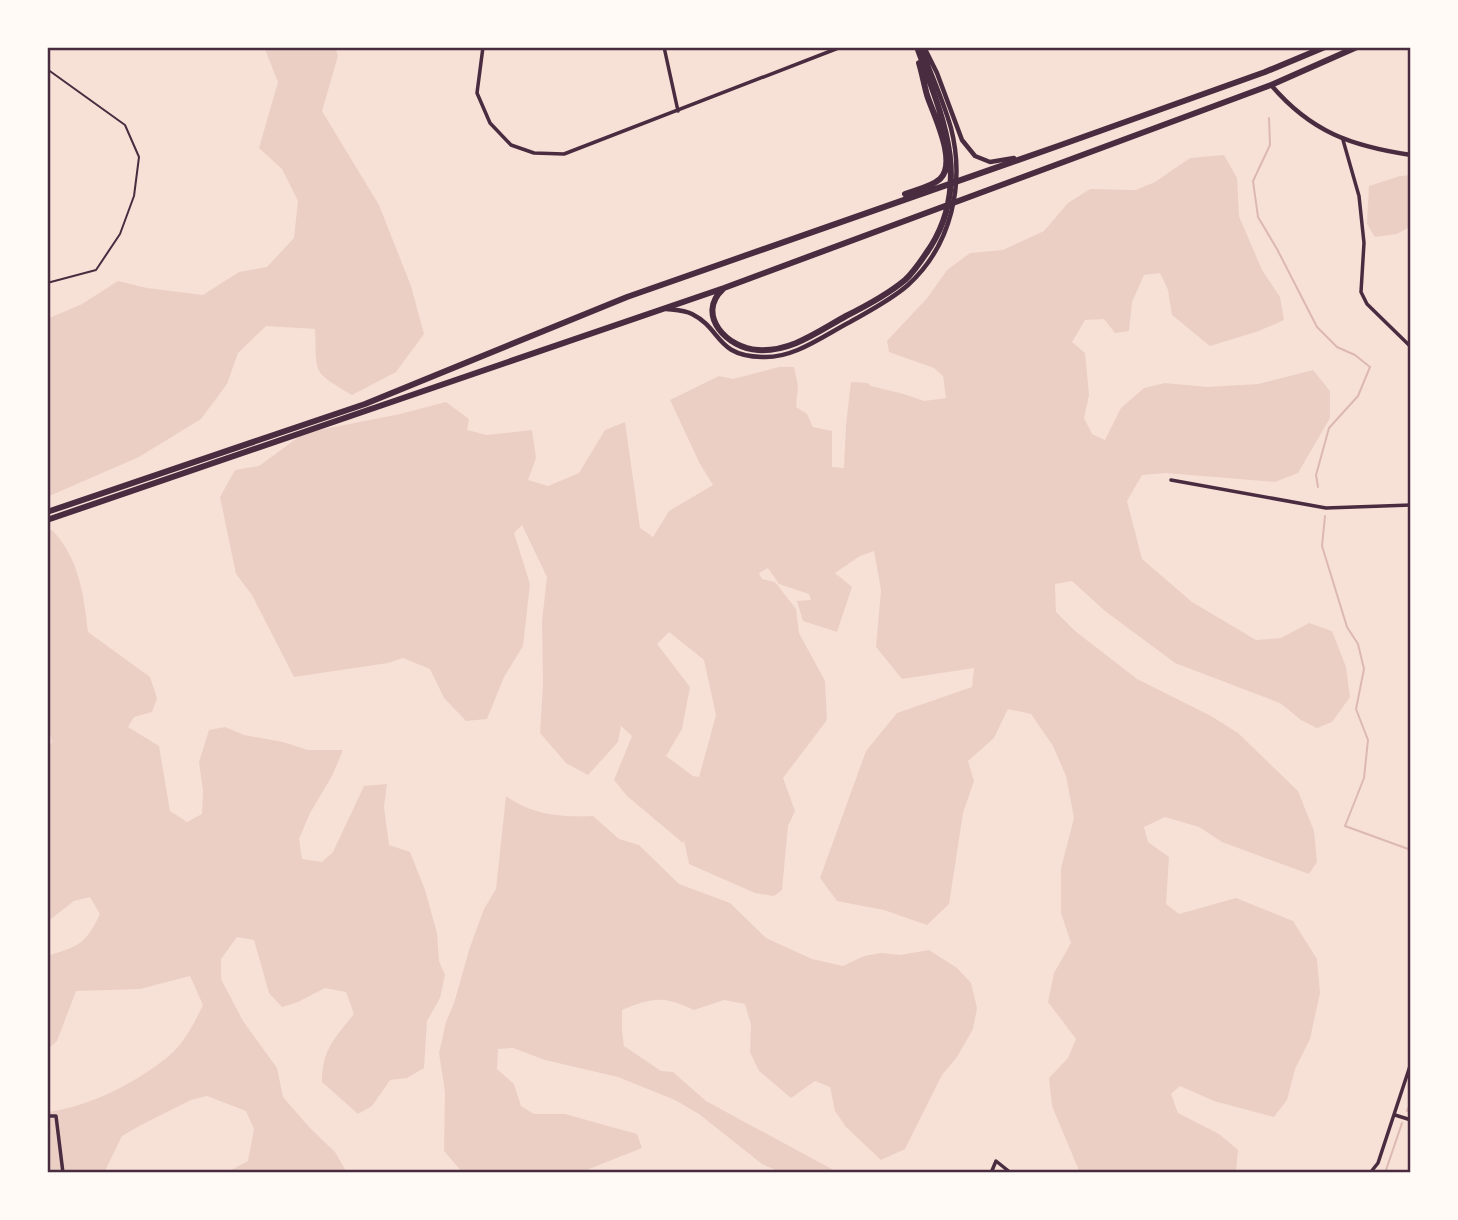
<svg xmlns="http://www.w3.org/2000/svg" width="1458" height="1220" font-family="Karla,sans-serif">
	<rect width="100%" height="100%" fill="#f7e1d7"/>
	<!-- green -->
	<path fill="#ebcfc5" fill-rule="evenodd" d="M264,47H335L338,56L322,111L379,205L411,286L424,334L396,372L352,395C311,370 317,376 315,329L266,326L238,353L227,384L201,419L139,457L47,497V319L82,304L118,281L147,288L203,295L239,272L267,267L294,238L298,201L282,169L259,148L278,82Z
		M1224,155L1237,178L1239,216L1262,270L1280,297L1284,320L1259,331L1210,346L1172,315L1168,290L1160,273L1144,275L1132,302L1129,331L1115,333L1104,319L1085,320L1072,342L1085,353L1089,395L1084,418L1092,434L1105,440L1121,408L1144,388L1165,383L1207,387L1258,384L1313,370L1330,391V418L1298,473L1275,482L1166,473L1142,475L1127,501L1142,559L1192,602L1256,640L1281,638L1309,623L1332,631L1346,667L1350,697L1332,722L1317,728L1301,720L1280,703L1175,663L1105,611L1072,581L1055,584L1056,612L1075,631L1137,679L1211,716L1238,733L1298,791L1314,831L1317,862L1309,874L1222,842L1199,827L1165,817L1144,827L1148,842L1169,857L1166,904L1179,914L1236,898L1293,921L1317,959L1320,993L1310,1039L1295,1069L1287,1100L1274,1117L1214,1101L1180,1086L1171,1094L1178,1113L1219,1134L1238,1150L1236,1173H1080L1052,1106L1049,1078L1068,1058L1076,1039L1048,1002L1054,973L1071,943L1061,913V868L1074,818L1066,776L1053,746L1031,714L1008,709L994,738L968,761L974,781L963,813L949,904L927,925L884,910L837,901L820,878L866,751L897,713L972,687L974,668L902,679L876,647L881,590L874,551L860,556L835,573L852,587L837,632L803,621L797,601L811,600L809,594L779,584L768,568L759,573L762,579L775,582L796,609L799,633L825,681L827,720L783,778L795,811L788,826L782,890L774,896L755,893L689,864L684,840L683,843L627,796L614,780L632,736L621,726L618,742L588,775L566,763L540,733L543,683L542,621L547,577L522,525L514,533L530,584L523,646L504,677L487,719L466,721L444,698L430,669L403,658L388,663L294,677L252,595L236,574L220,497L235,470L259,466L304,433L400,414L446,402L469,419L467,430L487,435L532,430L536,458L528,480L548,486L579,473L605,430L625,422L640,528L653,537L669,511L713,485L700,464L670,400L719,376L733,379L779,367H794L798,386L796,407L807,414L813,427L832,431V467L844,468L846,425L851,382L868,383L871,386L904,394L924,401L946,398L943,376L934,368L889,352L887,341L928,297L947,270L970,253L1003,250L1044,231L1068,203L1090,189L1136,190L1155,182L1190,158ZM669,632L704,660L716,715L699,777L693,776L666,756L682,729L690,687L657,644Z
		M1411,175V226L1397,234L1375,237L1367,224L1369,186L1400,176Z
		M52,530C79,558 84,595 88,632L150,677L157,698L152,712L134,717L128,727L159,746L170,811L187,822L202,814L203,791L199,762L209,730L225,727L244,735L283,742L308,750H343L332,776L310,813L299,839L302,859L322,862L333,852L364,786L387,784L384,807L389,845L410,852L425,890L437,933L439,961L445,975L440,998L427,1021L424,1068L407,1078L390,1080L372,1106L358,1114L322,1082C322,1049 335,1038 354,1014L346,992L325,988L298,1002L282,1007L269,993L254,940L237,937L221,959V979L243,1021L277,1068L283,1097L309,1127L335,1152L347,1173H221L229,1171L248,1161L254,1129L246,1111L207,1096L191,1100L141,1125L122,1136L104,1173H47V1112C89,1107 138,1082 170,1055C185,1042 194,1023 203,1005L190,976L140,989L76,991L57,1041L47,1050V956C79,946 85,945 100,914L90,897L74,901L47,922V744L52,743L47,719V531Z
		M506,796C533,815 561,817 593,816L619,839L639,845L679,884L730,903L766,938L812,959L843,966L864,956L881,953L900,955L929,950L957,968L971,983L977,1008L973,1029L957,1057L942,1075L905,1149L881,1160L846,1127L835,1111L830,1087L815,1081L791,1098L759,1071L750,1052L751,1025L745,1004L724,1000L694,1010C663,996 655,997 622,1010V1031L624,1046L661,1071L673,1072L706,1101L839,1173H782L762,1164L699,1114L675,1100L618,1077L545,1060L513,1048L498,1049L497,1069L514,1084L521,1106L534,1114H565L637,1134L642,1148L589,1169V1173H463L444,1151L445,1092L439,1053L446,1022L454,1003L470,947L484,909L496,889Z"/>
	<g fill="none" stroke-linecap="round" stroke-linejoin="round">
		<!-- stream -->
		<path stroke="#dcb8b0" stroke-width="2" d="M1269,118L1270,145L1253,181L1258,217L1277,249L1317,327L1337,347L1355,355L1370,367L1358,396L1329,428L1316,475L1318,487
			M1325,516L1322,546L1347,627L1358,644L1364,669L1356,709L1368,740L1364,778L1345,826L1411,850
			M1407,1111L1411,1102
			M1385,1173L1402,1123"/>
		<!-- service -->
		<path stroke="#4a2c40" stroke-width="2" d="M47,69L125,125L139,157L134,196L120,234L96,270L47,283"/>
		<!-- minor -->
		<path stroke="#4a2c40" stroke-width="3.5" d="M483,47L477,93L490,123L511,145L534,153L564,154L841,47
			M664,47L678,111
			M1343,140L1359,196L1364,243L1361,292L1367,304L1411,347
			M1171,480L1326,508L1411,505
			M47,738L48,739
			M1395,1115L1411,1120
			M47,1116H56L63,1173
			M991,1173L996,1161L1011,1173
			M1370,1173L1378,1163L1411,1063"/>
		<!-- tertiary -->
		<path stroke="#4a2c40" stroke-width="4.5" d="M924,47L937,73L962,140L975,156L990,162L1014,158
			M1271,85C1311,132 1351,146 1411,155
			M666,309C674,310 684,310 692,314C722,329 715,356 762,357C793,359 823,336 850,322C869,311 891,300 908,285C952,245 965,183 951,128C943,100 931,74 921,47"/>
		<!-- trunk -->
		<path stroke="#4a2c40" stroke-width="6" d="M905,194C916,190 931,187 940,179C958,162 933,114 927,95C924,84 922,73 919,63
			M723,289C695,315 728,349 758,350C791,352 817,332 846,316C866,306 887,295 905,280C915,271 923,258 931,246C972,180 941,113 917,47
			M47,512L365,404L627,297L1058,146L1265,72L1325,47
			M47,520L724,288L1271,85L1357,47"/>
	</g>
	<!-- border -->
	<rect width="1458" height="1220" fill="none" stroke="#fffaf5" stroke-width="98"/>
	<rect x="49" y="49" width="1360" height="1122" fill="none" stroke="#4a2c40" stroke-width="2.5"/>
</svg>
